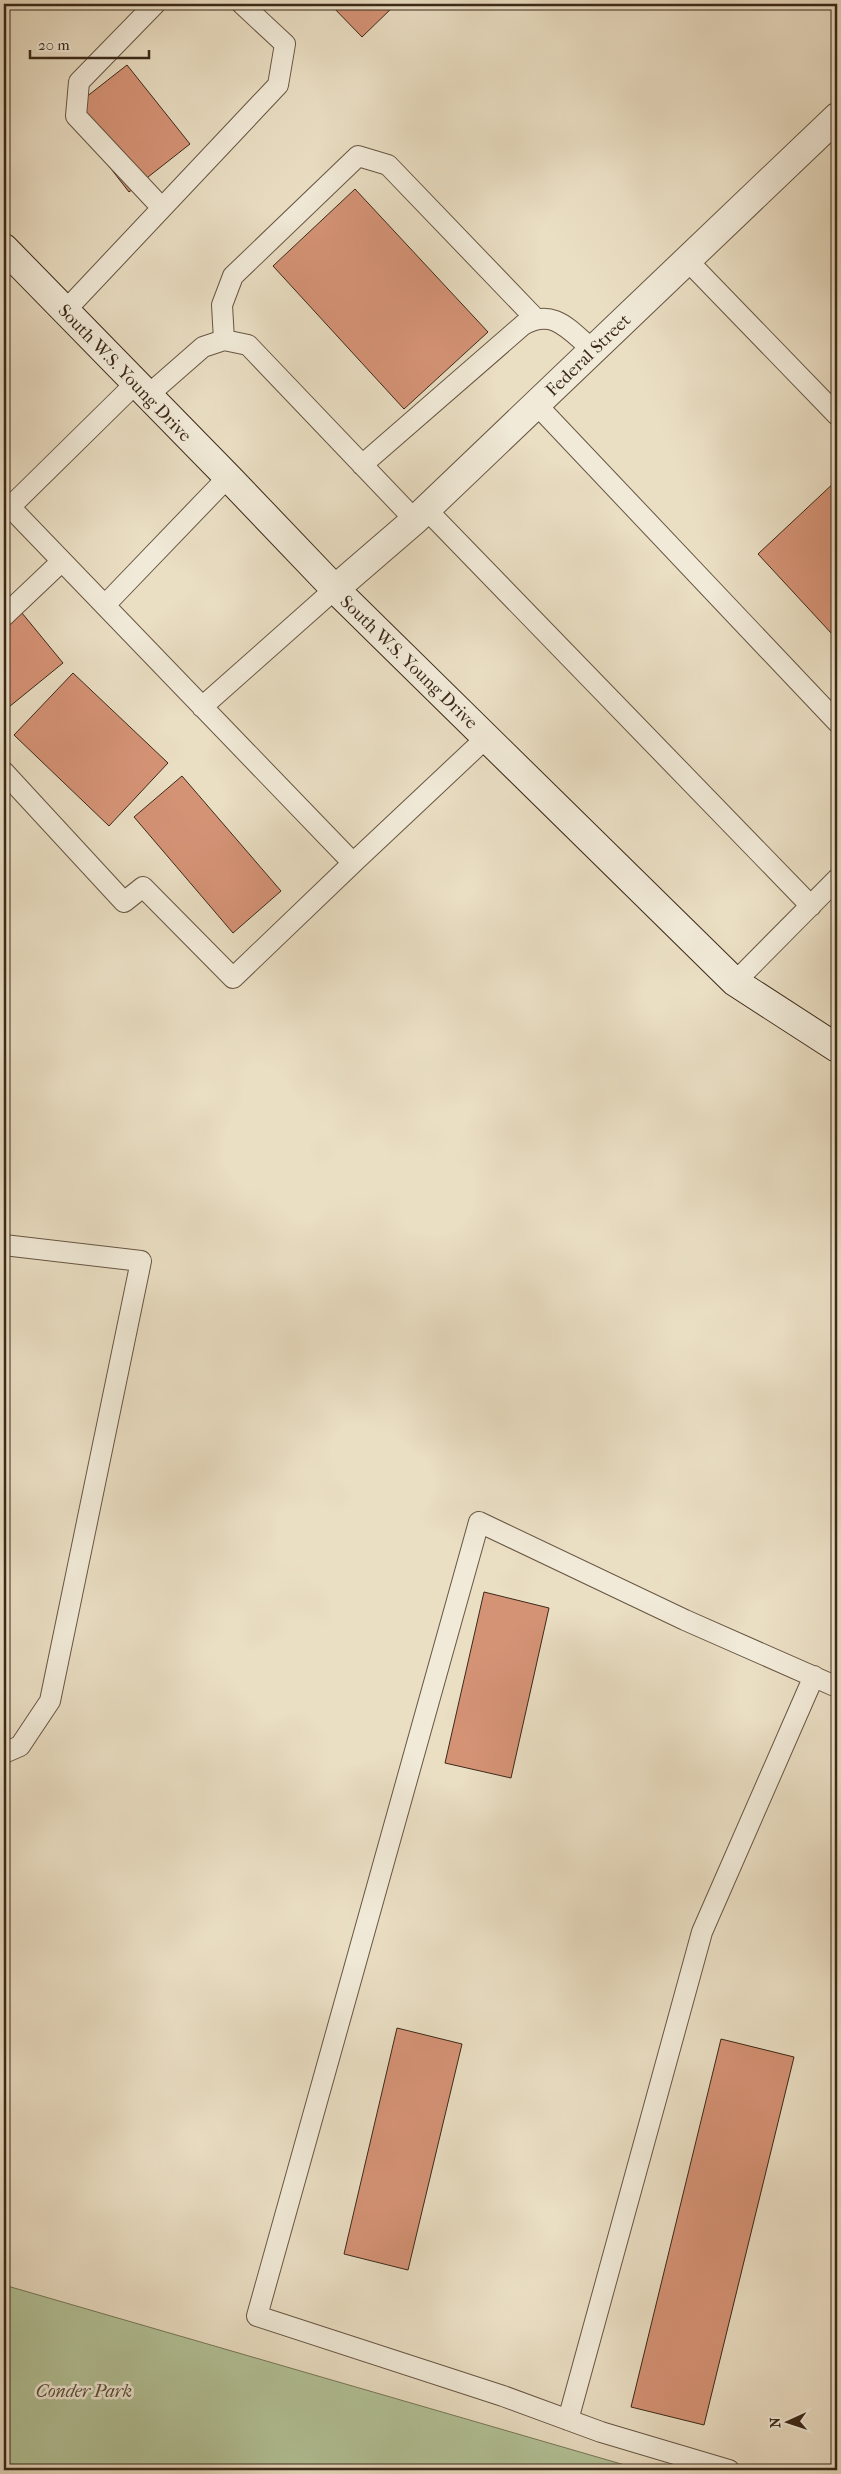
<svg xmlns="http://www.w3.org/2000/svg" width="841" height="2474" font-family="'IM FELL French Canon',serif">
	<rect width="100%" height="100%" fill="#eadec3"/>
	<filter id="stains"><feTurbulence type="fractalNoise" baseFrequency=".004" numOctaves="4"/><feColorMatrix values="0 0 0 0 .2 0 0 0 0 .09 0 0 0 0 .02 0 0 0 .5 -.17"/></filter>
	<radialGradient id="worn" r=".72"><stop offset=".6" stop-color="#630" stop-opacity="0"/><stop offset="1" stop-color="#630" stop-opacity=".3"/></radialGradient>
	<!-- green -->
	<path fill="#b2c297" stroke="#767658" d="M4,2285L642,2470H4Z"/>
	<!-- building -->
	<path fill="#d59376" stroke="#3b2918" d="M330,4H396L362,37Z
		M127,65L190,144L129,192L67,112Z
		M355,189L488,332L404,409L273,266Z
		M837,480V630L832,634L758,554Z
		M22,613L63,663L4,711V627Z
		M73,673L168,763L109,826L14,735Z
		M182,776L281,891L233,933L134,817Z
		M484,1592L549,1608L511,1778L445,1763Z
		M397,2028L462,2044L408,2270L344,2254Z
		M721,2039L794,2057L704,2425L631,2407Z"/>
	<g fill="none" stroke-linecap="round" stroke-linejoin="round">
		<!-- service casing -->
		<g stroke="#675643" stroke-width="22">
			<path id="service" d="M155,4L79,82L76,116L162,208
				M687,260L837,415
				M65,311L278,85L285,44L242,4
				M224,340L222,305L233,276L358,156L388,165L535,318
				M135,384L10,507L353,863L486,738
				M147,396L203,347L224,340L248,345L415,520
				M536,404L837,722
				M362,465L523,325C554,307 570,331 593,350
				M426,509L811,906
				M105,605L228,477
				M4,616L62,561
				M202,707L335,589
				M4,772L124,902L143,887L233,978L353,863
				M735,982L837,879
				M4,1245L141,1261L50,1701L20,1746L4,1753
				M568,2420L702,1932L814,1676
				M729,2470L601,2432L503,2396L257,2316L479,1522L685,1620L837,1687"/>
		</g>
		<!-- minor casing -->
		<g stroke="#675643" stroke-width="30">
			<path id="minor" d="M335,589L415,520L837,117"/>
		</g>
		<!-- secondary casing -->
		<g stroke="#3b2918" stroke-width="30">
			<path id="secondary" d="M4,248L228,477L335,589L735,982L837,1048"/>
		</g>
		<!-- service -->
		<use href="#service" stroke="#f1ead8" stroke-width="20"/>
		<!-- minor -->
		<use href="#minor" stroke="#f1ead8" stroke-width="28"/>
		<!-- secondary -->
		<use href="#secondary" stroke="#f1ead8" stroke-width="28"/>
	</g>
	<g text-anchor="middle" stroke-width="5" stroke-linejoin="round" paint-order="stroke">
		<!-- street labels -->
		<g font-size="18" fill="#3b2918" stroke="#f1ead8">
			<text transform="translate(588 355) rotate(-44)" y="6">Federal Street</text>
			<text transform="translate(125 373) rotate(46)" y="6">South W.S. Young Drive</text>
			<text transform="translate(409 662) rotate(44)" y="6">South W.S. Young Drive</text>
		</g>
		<!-- park labels -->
		<g font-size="18" font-style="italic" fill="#594f38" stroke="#f1ead8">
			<text x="84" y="2397">Conder Park</text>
		</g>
	</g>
	<!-- margin -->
	<rect width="841" height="2474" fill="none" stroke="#eadec3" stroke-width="20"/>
	<rect x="5" y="5" width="831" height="2464" fill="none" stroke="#3b2918" stroke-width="2.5"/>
	<rect x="10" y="10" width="821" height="2454" fill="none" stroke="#3b2918"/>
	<!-- north arrow -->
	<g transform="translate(788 2422) rotate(267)" stroke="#f1ead8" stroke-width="4" paint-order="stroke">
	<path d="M0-4L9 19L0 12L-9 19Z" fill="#3b2918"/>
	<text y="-8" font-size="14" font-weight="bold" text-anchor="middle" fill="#3b2918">N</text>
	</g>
	<!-- scale -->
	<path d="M30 50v8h119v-8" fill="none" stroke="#3b2918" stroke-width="2.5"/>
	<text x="38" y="50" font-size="15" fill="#3b2918" stroke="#f1ead8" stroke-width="4" paint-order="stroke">20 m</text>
	<rect width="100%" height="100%" filter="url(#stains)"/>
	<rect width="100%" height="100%" fill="url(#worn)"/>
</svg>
